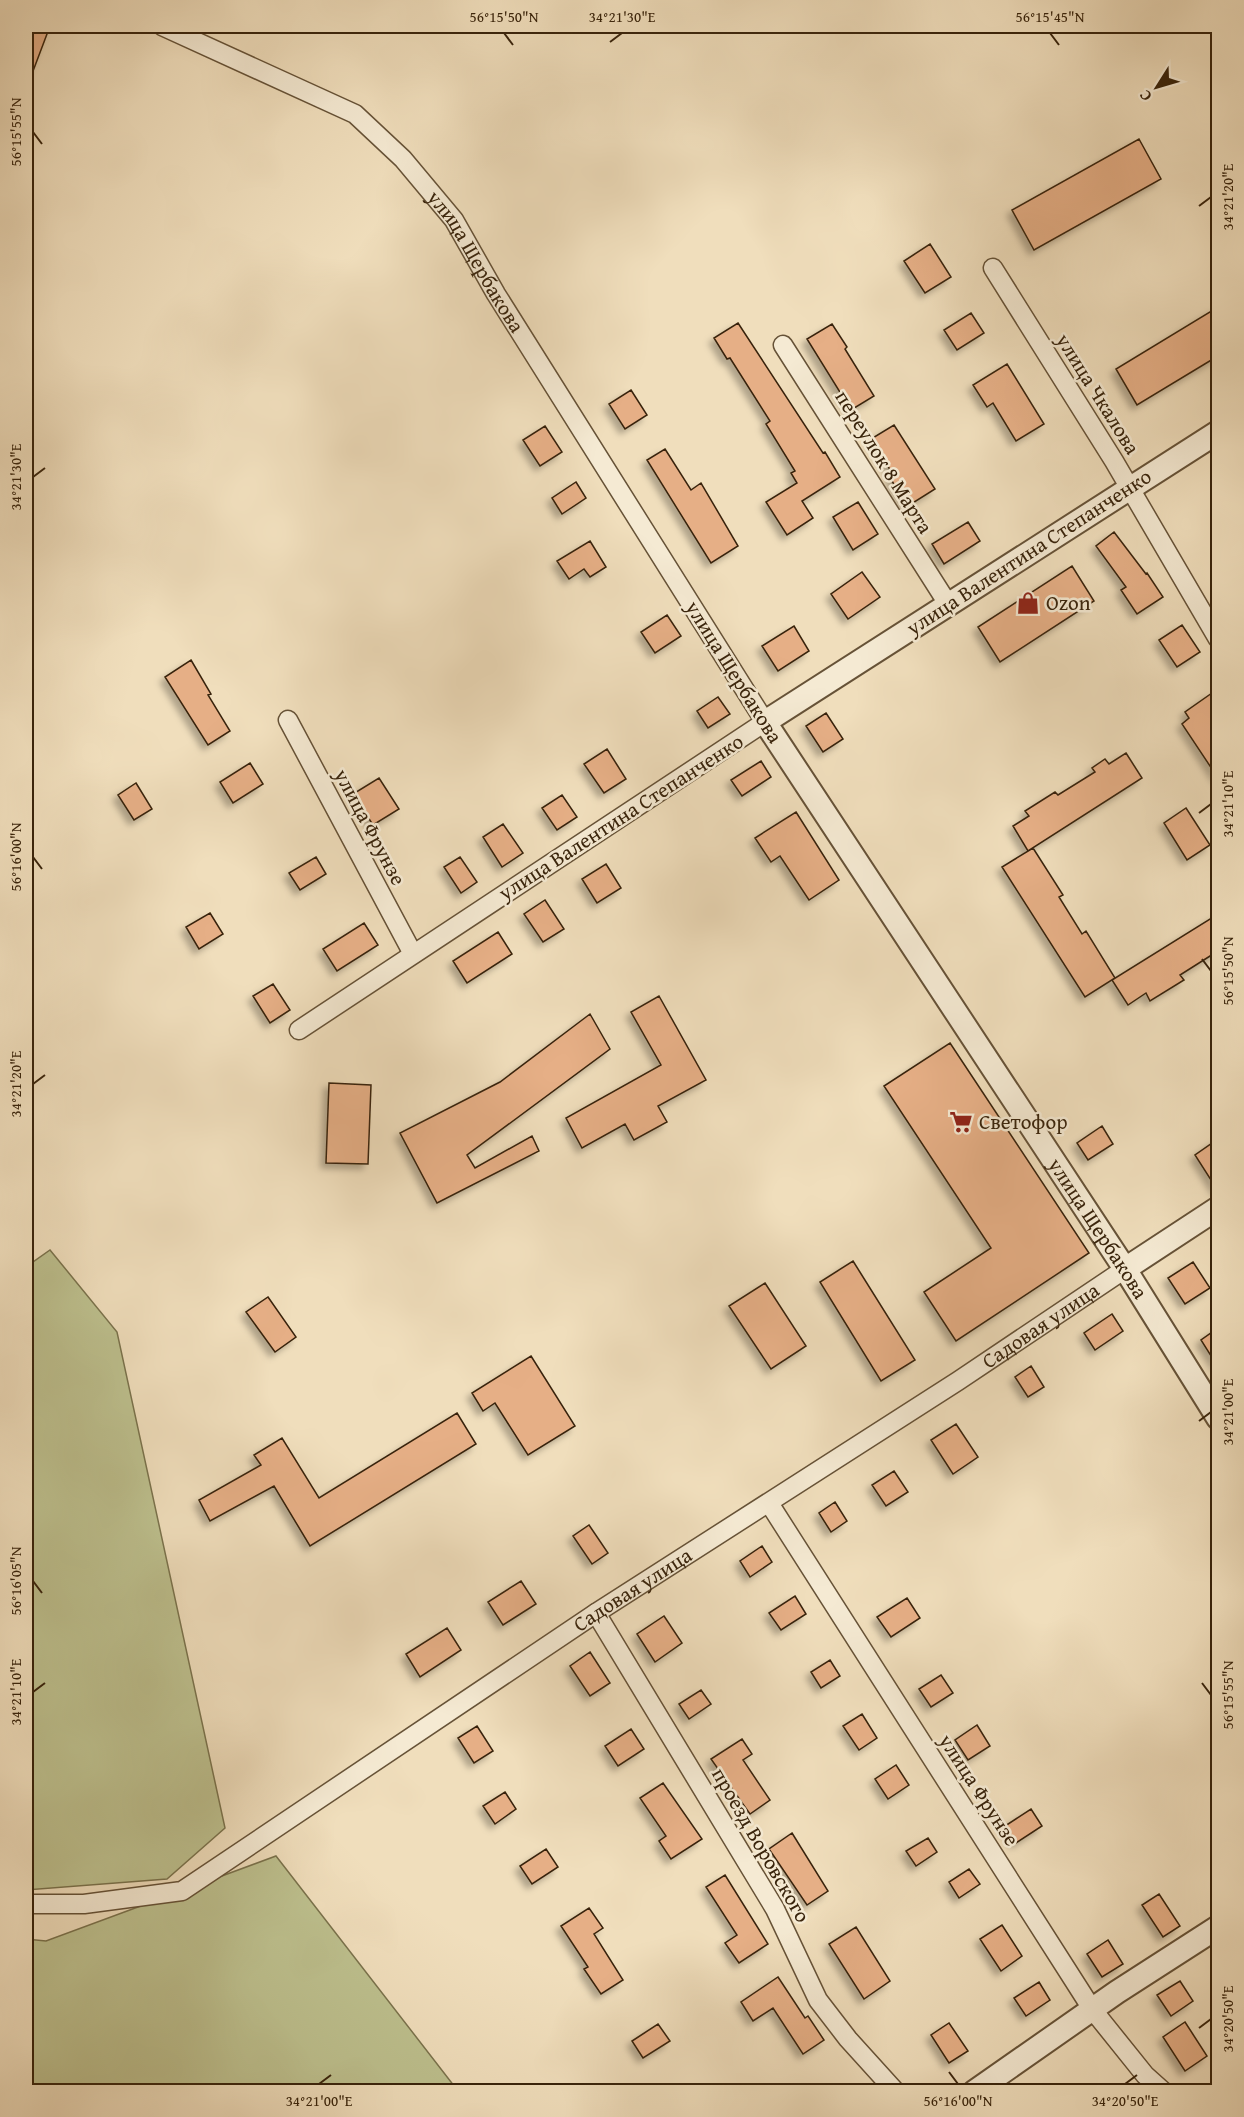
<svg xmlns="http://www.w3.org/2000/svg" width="1244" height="2117" font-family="'Gentium Book Plus',serif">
	<defs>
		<filter id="shadow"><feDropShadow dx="-5" dy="5" stdDeviation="3" flood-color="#0004"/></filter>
	</defs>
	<rect width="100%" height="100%" fill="#f0debc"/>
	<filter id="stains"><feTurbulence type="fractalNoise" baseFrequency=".00333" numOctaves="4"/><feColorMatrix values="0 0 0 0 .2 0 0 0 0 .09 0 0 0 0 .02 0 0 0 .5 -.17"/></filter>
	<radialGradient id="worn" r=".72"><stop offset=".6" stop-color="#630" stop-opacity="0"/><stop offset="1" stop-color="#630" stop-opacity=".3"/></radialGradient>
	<!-- green -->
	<path fill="#bdc08e" stroke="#7a724c" stroke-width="1.5" d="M50,1250L117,1332L225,1828L167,1879L26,1890V1267Z
		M276,1856L458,2091H26V1939L46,1941Z"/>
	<!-- building -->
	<path fill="#e6af86" stroke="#38230b" stroke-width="1.5" filter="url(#shadow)" d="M26,26H50L27,87H26Z
		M1139,139L1161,179L1034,250L1012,210Z
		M930,244L951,277L925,293L904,261Z
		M1218,307V356L1137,405L1116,369Z
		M971,313L984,333L957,350L944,330Z
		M738,323L823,453L825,452L840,477L802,501L813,518L787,535L766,502L797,483L791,473L795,471L766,424L770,421L730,358L727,359L714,338Z
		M832,324L847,347L845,349L874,396L851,410L807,339Z
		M1007,364L1044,424L1016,441L993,403L987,407L973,385Z
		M631,390L647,415L625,429L609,404Z
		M894,425L935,489L908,506L890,478L894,476L871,439Z
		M545,426L562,452L540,466L523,440Z
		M665,449L691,490L701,483L738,546L711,563L647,460Z
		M576,482L586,498L562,514L552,498Z
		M858,502L878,534L853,550L833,517Z
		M968,522L980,541L944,564L932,544Z
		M1114,532L1146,574L1147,573L1163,597L1137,614L1121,590L1126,587L1096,546Z
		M590,541L606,567L590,577L584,569L569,579L557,561Z
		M1072,566L1094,601L1000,662L978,627Z
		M862,572L880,597L848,619L831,594Z
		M667,615L681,636L655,653L641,632Z
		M1182,625L1200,652L1177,667L1159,640Z
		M794,626L809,651L778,671L762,646Z
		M191,660L211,694L208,695L230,731L208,745L165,677Z
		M1212,693L1218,703V778L1182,724L1189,718L1185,712Z
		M718,697L730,714L708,728L697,711Z
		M826,713L843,739L823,752L806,726Z
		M607,749L626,779L604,793L584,764Z
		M1126,753L1142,778L1028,851L1013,826L1029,816L1025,811L1055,792L1058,795L1095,772L1092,768L1105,759L1109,764Z
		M761,761L771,777L742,796L731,780Z
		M250,763L263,784L233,803L220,782Z
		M379,778L399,809L373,825L353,794Z
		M136,783L152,809L134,820L118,795Z
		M562,795L577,817L557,830L542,808Z
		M1186,808L1210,845L1187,860L1164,823Z
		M796,812L839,880L809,900L780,856L771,862L755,838Z
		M503,824L523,853L502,867L483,837Z
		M1033,848L1063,895L1059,897L1082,934L1086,931L1115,978L1085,997L1002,867Z
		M316,857L326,874L300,890L289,873Z
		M460,857L477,882L461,893L444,867Z
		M606,864L621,888L597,903L582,879Z
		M545,900L564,929L543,942L524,914Z
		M210,913L223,934L199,949L186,927Z
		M1218,914V951L1180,975L1184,980L1150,1001L1146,993L1128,1005L1112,980Z
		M364,923L378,945L337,971L323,949Z
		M498,932L512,954L467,983L453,961Z
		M273,984L290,1010L270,1023L253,996Z
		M659,996L706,1080L658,1106L667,1122L634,1140L625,1124L582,1148L566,1118L661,1065L631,1012Z
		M590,1014L610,1049L467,1155L475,1168L532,1136L539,1151L437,1203L400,1133L500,1082Z
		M950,1043L1089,1253L956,1341L924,1292L991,1248L884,1086Z
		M329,1083L371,1085L368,1164L326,1163Z
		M1102,1126L1113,1144L1088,1160L1077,1143Z
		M1218,1139V1191L1195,1155Z
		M853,1261L915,1360L881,1381L820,1282Z
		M1193,1262L1210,1288L1185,1304L1168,1278Z
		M765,1283L806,1346L771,1369L729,1306Z
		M268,1297L296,1337L275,1352L246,1312Z
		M1112,1314L1123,1331L1095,1350L1084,1333Z
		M1218,1328V1367L1201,1340Z
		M531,1356L575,1426L528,1455L495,1403L483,1411L472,1393Z
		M1031,1366L1044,1387L1028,1397L1015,1377Z
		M457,1413L476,1444L310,1546L274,1486L210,1521L199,1500L261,1465L254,1455L282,1438L319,1498Z
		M956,1424L978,1457L953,1474L931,1440Z
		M894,1471L908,1492L886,1506L872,1485Z
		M835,1502L847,1521L831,1532L819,1513Z
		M589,1525L608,1553L592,1564L573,1536Z
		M762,1546L772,1562L750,1577L740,1561Z
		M521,1581L536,1604L503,1625L488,1602Z
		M795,1596L806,1614L781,1630L769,1613Z
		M907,1598L920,1618L891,1637L877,1617Z
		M664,1616L682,1643L655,1662L637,1634Z
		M447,1628L461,1650L420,1677L406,1654Z
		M590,1652L610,1683L590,1696L570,1666Z
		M830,1660L840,1676L821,1688L811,1672Z
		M941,1675L953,1693L931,1707L919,1689Z
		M701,1690L711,1704L689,1719L679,1704Z
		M862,1714L877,1738L859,1750L843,1726Z
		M977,1725L990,1746L968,1760L955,1740Z
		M477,1726L493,1751L474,1763L458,1738Z
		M631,1729L644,1749L618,1766L605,1746Z
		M742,1739L752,1754L743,1760L770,1800L750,1814L711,1759Z
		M896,1765L909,1785L888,1799L875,1779Z
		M663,1783L702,1839L671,1859L659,1841L666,1836L640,1798Z
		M505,1792L516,1809L495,1824L483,1806Z
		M1031,1809L1042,1826L1016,1843L1005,1826Z
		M792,1833L828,1891L807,1905L769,1849Z
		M928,1838L937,1852L916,1866L906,1851Z
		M546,1849L558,1867L532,1884L520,1866Z
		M969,1869L980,1884L959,1898L949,1882Z
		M725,1875L768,1944L739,1963L725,1943L737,1935L706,1887Z
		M1159,1894L1180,1926L1163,1937L1142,1905Z
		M589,1908L603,1928L594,1934L623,1980L601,1994L584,1969L588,1967L561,1926Z
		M1002,1925L1022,1956L1001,1971L980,1939Z
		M856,1927L890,1981L864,1999L829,1944Z
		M1108,1940L1123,1964L1102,1977L1087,1954Z
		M778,1977L805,2018L808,2016L824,2040L803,2054L773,2008L753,2021L741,2002Z
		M1180,1981L1193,2001L1171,2016L1157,1995Z
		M1039,1982L1050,2000L1026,2016L1014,1998Z
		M1185,2022L1207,2056L1185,2071L1163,2037Z
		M949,2023L968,2051L949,2063L931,2035Z
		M658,2024L670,2041L643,2058L632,2041Z"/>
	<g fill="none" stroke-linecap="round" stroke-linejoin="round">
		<!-- minor casing -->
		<g stroke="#665237" stroke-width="21">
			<g id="minor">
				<path id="s1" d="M162,26L355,114L403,159L454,220L496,294L765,722L299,1030"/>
				<path d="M993,268L1114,461L1218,639"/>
				<path d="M783,345L948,604"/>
				<path d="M288,720L413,954"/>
				<path d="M769,1503L1092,2009L1145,2075L1164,2092"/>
				<path d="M596,1613L775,1909L818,2000L848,2039L896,2092"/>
				<path id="s2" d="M26,1904H84L182,1891L596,1613L958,1381L1125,1269"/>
			</g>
		</g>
		<!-- tertiary casing -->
		<g stroke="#665237" stroke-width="26">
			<g id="tertiary">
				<path id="s3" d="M1218,432L765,722L1125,1269L1218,1418"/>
				<path d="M1125,1269L1218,1208"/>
				<path d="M974,2092L1117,1992L1218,1927"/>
			</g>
		</g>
		<!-- minor -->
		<use href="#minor" stroke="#f5ead3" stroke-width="18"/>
		<!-- tertiary -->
		<use href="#tertiary" stroke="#f5ead3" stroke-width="22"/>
	</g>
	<!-- ticks -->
	<path fill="none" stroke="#38230b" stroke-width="2" d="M504,33L513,45M1050,33L1059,45M610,42L622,33M33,132L42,144M1199,206L1211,197M33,477L45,468M1199,813L1211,804M33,857L42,869M1202,959L1211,971M33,1084L45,1075M1199,1421L1211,1412M33,1581L42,1593M1202,1683L1211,1695M33,1692L45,1683M1199,2028L1211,2019M949,2072L958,2084M319,2084L331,2075M1125,2084L1137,2075"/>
	<!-- icons -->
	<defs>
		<g id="shop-bare" transform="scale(1.8)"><path d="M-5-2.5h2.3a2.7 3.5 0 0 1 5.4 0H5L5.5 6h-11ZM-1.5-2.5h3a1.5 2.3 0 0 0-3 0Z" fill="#8f2418" stroke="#f5ead3" stroke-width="2.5" paint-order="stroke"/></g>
		<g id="supermarket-bare" transform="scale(1.8)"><path d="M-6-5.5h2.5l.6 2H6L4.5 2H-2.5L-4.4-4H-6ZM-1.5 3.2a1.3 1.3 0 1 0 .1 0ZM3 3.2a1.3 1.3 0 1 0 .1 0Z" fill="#8f2418" stroke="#f5ead3" stroke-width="2.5" paint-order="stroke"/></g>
	</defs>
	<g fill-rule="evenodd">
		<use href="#shop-bare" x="1028" y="603"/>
		<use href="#supermarket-bare" x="961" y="1122"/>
	</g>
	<g text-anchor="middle" stroke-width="5" stroke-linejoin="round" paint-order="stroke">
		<!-- street labels -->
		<g font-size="21" fill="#38230b" stroke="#f5ead3">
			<text dy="7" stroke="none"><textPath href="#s1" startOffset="404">улица Щербакова</textPath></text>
			<text transform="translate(1098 394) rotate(58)" y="7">улица Чкалова</text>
			<text transform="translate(884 462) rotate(58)" y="7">переулок 8 Марта</text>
			<text transform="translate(1029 552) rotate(-33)" y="7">улица Валентина Степанченко</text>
			<text transform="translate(734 672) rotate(58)" y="7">улица Щербакова</text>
			<text transform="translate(621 817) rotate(-33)" y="7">улица Валентина Степанченко</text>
			<text transform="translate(370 827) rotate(62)" y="7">улица Фрунзе</text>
			<text dy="7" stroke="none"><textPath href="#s3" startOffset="1144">улица Щербакова</textPath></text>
			<text dy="7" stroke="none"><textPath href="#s2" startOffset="1185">Садовая улица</textPath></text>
			<text dy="7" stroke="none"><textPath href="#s2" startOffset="699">Садовая улица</textPath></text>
			<text transform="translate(979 1790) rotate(57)" y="7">улица Фрунзе</text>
			<text transform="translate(761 1845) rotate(60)" y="7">проезд Воровского</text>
		</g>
		<!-- poi labels -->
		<g font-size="21" fill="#38230b" stroke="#f5ead3" text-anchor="start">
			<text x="1046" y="610">Ozon</text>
			<text x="979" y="1129">Светофор</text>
		</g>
	</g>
	<!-- margin -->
	<rect width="1244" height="2117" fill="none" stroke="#f0debc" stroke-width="66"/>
	<!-- north arrow -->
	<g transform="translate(1157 87) rotate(233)" stroke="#f5ead3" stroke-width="4.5" paint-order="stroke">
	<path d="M0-4.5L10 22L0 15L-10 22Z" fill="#38230b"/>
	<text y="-9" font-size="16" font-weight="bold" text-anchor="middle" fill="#38230b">С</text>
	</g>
	<rect x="33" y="33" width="1178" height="2051" fill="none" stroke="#38230b" stroke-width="2"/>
	<g font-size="15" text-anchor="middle" fill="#38230b">
		<text x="504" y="22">56°15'50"N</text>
		<text x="622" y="22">34°21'30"E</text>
		<text x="1050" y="22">56°15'45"N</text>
		<text transform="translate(16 132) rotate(-90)" y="5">56°15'55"N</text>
		<text transform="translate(1228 197) rotate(-90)" y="5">34°21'20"E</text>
		<text transform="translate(16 477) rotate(-90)" y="5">34°21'30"E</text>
		<text transform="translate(1228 804) rotate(-90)" y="5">34°21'10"E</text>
		<text transform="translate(16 857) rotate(-90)" y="5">56°16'00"N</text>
		<text transform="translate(1228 971) rotate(-90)" y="5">56°15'50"N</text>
		<text transform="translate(16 1084) rotate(-90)" y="5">34°21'20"E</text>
		<text transform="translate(1228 1412) rotate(-90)" y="5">34°21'00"E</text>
		<text transform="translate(16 1581) rotate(-90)" y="5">56°16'05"N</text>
		<text transform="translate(16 1692) rotate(-90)" y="5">34°21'10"E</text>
		<text transform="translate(1228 1695) rotate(-90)" y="5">56°15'55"N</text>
		<text transform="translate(1228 2019) rotate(-90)" y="5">34°20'50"E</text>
		<text x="319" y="2106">34°21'00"E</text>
		<text x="958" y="2106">56°16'00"N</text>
		<text x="1125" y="2106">34°20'50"E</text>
	</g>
	<rect width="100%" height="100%" filter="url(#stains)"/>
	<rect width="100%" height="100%" fill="url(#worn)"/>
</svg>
